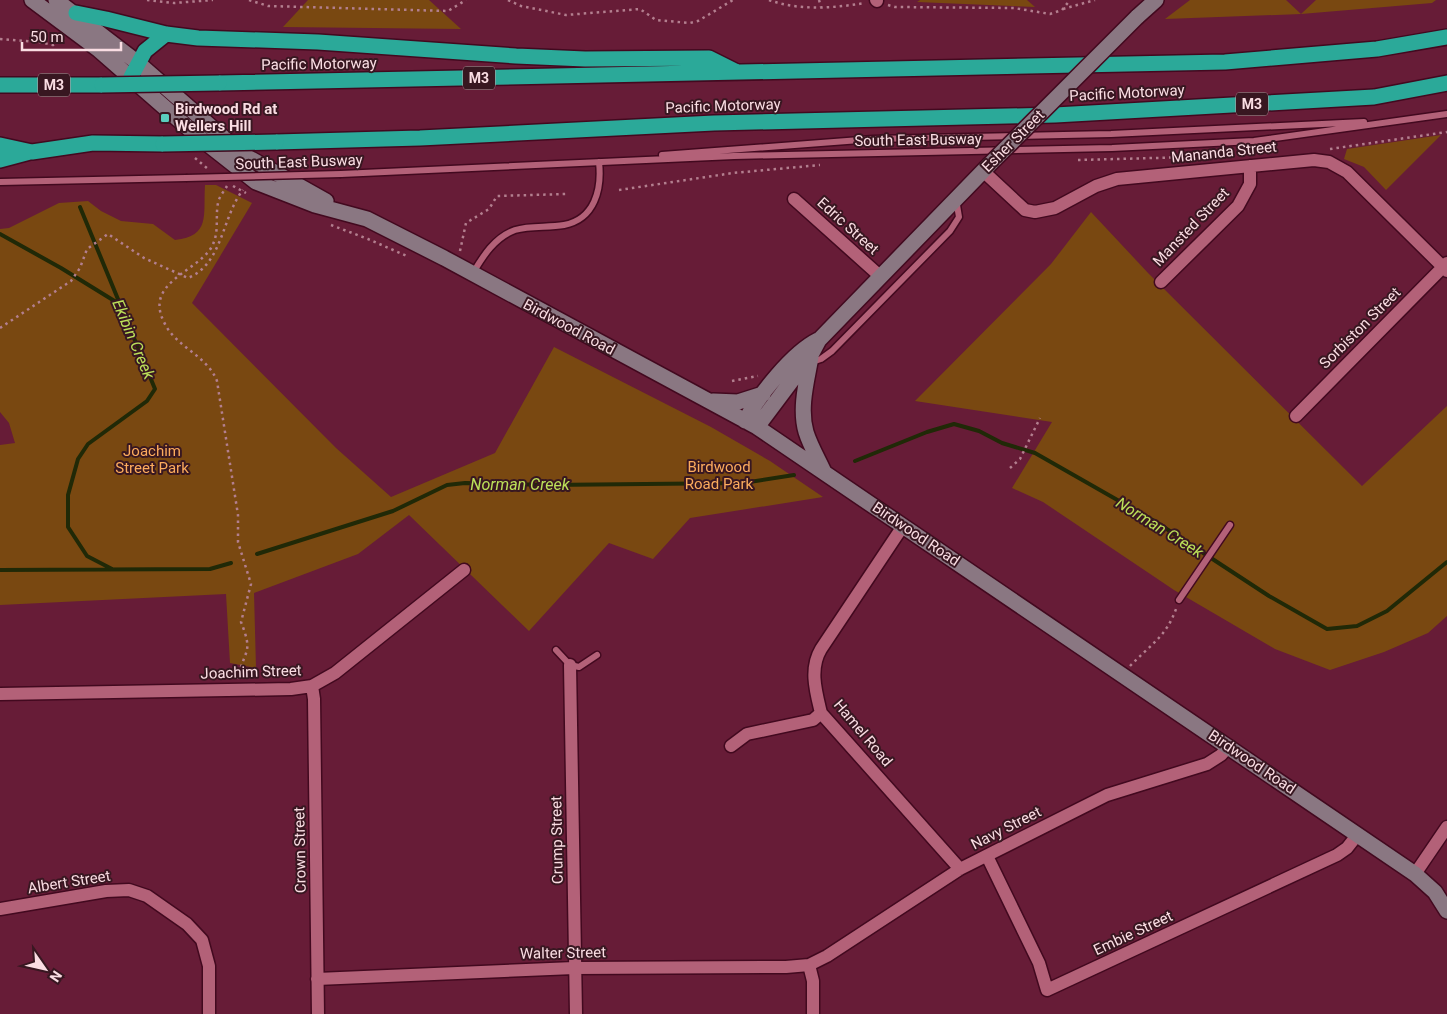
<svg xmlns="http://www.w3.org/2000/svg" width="1447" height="1014" font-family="Roboto,sans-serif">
	<rect width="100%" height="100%" fill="#671c37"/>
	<!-- green -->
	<path fill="#794811" d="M308,0H429L461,29L283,27Z
		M920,0H1027L1035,7L917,2Z
		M1190,0H1286L1301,14L1316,0H1436L1432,3L1301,14L1165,19Z
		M1441,135L1386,190L1364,167L1344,159L1347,149Z
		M205,185H216L252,203L192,303L336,448L391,497L495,453L554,347L711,427L770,461L823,497L690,518L653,559L609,543L529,631L409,515L358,554L254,593L256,668L230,663L226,594L0,605V445L15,443L9,423L0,412V229L9,228L59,203L88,201L101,211L121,221L153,224L175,240C211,236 203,215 205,185Z
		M1091,212L1149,274L1362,486L1447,406V616L1428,633L1384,652L1330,670L1275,649L1174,590L1043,502L1012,488L1052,422L915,401L1051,264Z"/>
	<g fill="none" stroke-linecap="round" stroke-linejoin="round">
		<!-- stream -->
		<path stroke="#202907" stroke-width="4" d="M80,207L155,389L147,401L88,444L78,459L68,495V527L87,556L112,569
			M0,234L61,268L121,305
			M855,461L927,432L954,424L979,431L1002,443L1035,453L1156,522L1269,596L1327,629L1357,626L1387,611L1447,562
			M257,554L393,511L447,485L465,483L547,485L743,483L794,475
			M0,570L210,569L231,563"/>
		<!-- lane casing -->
		<g stroke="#42091f" stroke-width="9">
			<path id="lane" d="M662,155L873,139L1111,134L1364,122
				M341,174L734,156L1112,148L1254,141L1447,114
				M0,182L186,178
				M473,273C483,256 495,237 515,230C531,225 548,228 564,225C595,219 602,189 599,162
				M812,362L821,359L832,351L950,231L959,217L956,199
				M1179,600L1230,525
				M556,650L570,665L579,667L597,655"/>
		</g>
		<!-- street casing -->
		<g stroke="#42091f" stroke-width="15">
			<path id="street" d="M876,0L877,1
				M983,171L1025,210L1035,212L1055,208L1096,186L1117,179L1314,160L1329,162L1347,172L1447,271
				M794,199L881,277
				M1161,282L1238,206L1250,184V166
				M1296,416L1447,263
				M903,526L821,649C809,669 816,692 821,713L960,869
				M570,665L576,1014
				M312,686L314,699L318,1014
				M0,694L291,689L312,686L335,673L464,570
				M731,746L747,734L813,720L821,713
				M987,856L1039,963L1047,990L1337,855L1347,848L1358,834
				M1415,874L1447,827
				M0,909L106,891L129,890L147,896L187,924L202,940L209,966V1014
				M809,965L813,981V1014
				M317,979L574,968L786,967L809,965L827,956L960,869L1107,795L1207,764L1221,755L1229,746"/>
		</g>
		<!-- secondary casing -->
		<g stroke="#42091f" stroke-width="18">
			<path id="secondary" d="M32,0L99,50L195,134L256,182L315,205L367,219L444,258L757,427L1415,874L1435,892L1447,911
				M56,0L138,63L242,154L326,201
				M1137,17L1156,0
				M811,357C807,380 799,408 806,432C810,445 818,459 824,472
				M713,401L738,402L763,394
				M745,421C759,395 792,353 818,340
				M757,427L811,355L819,340L989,165"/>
		</g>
		<!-- highway casing -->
		<g stroke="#42091f" stroke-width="18">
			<path id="highway" d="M76,13L106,19L166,34L198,38L318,42L516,56L585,59L709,58L737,72
				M131,77L145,51L166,34
				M219,83L1225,62L1377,49L1447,37
				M0,85H102
				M276,142L420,138L714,123L1055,115L1374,97L1447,83
				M0,145L32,152L93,143L163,144
				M0,160L30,152"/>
		</g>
		<!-- path -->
		<path stroke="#b37f8f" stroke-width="2.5" stroke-dasharray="2.5 4" stroke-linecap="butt" d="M147,0L174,3L213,0
			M249,0L268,6L448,11L466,0
			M508,0L521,6L566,15L640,9L656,20L690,23L698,21L733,0
			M769,0C799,11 834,8 865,3
			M819,0L821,7
			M888,5L895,7L1014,8L1050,14L1062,10L1070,0
			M1063,9L1095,0
			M0,39L39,42L53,45L64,40
			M1330,149L1447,132
			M195,158L208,169
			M1078,160L1192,157L1234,153
			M227,186C224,191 219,197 218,203C215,218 220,233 211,248C196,272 144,283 164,322C175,347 207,355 217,381L238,515V542L251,584L241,622C254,655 244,648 238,679
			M233,186L246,193
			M619,190L733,173L820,165
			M331,225L368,239L409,257
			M460,251L466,223L489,209L497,196L567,194
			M0,328L71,281L80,268L87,249L108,234L144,258L188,278C223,264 222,216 243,190
			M732,381L758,376
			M1010,468L1020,459L1040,418
			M1130,666C1150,645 1166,637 1176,609"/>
		<!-- lane -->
		<use href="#lane" stroke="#b36178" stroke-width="6"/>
		<!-- street -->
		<use href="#street" stroke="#b36178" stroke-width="12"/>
		<!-- secondary -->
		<use href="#secondary" stroke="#8a7782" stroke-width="15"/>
		<!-- highway -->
		<use href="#highway" stroke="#2ba999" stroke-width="15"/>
		<!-- lane-bridge casing -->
		<g stroke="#42091f" stroke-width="9" stroke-linecap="butt">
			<path id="lane-bridge" d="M186,178L341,174"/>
		</g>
		<!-- secondary-bridge casing -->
		<g stroke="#42091f" stroke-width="18" stroke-linecap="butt">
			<path id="secondary-bridge" d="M989,165L1137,17"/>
		</g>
		<!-- highway-bridge casing -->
		<g stroke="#42091f" stroke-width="18" stroke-linecap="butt">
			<path id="highway-bridge" d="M102,85L219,83
				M163,144L276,142"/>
		</g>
		<!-- lane-bridge -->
		<use href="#lane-bridge" stroke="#b36178" stroke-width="6"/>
		<!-- secondary-bridge -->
		<use href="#secondary-bridge" stroke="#8a7782" stroke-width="15"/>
		<!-- highway-bridge -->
		<use href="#highway-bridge" stroke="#2ba999" stroke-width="15"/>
	</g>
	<!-- markers -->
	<rect fill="#5acebe" stroke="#381721" stroke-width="2" x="160" y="113" width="10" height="10" rx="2.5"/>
	<g text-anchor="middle" stroke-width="4" stroke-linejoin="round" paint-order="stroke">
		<!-- shield labels -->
		<g fill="#381721" stroke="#c0a2a9" stroke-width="1">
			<rect x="463" y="66.5" width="32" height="23" rx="4"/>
			<rect x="38" y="73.5" width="32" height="23" rx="4"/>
			<rect x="1236" y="92.5" width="32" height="23" rx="4"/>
		</g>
		<g font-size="14" font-weight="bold" fill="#fadde3">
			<text x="479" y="83">M3</text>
			<text x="54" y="90">M3</text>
			<text x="1252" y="109">M3</text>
		</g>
		<!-- street labels -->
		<g font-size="15" fill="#fadde3" stroke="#381721">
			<text transform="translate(319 64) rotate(-1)" y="5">Pacific Motorway</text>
			<text transform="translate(1127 93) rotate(-3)" y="5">Pacific Motorway</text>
			<text transform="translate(723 106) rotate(-2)" y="5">Pacific Motorway</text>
			<text transform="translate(918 140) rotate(-1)" y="5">South East Busway</text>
			<text transform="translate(1013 141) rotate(-45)" y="5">Esher Street</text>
			<text transform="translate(1224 152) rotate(-6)" y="5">Mananda Street</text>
			<text transform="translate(299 162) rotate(-2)" y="5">South East Busway</text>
			<text transform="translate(848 226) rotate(42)" y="5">Edric Street</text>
			<text transform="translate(1191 227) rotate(-46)" y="5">Mansted Street</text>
			<text transform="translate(569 327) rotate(28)" y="5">Birdwood Road</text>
			<text transform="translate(1360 328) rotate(-45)" y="5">Sorbiston Street</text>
			<text transform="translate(916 534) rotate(34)" y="5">Birdwood Road</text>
			<text transform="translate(251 672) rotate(-2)" y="5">Joachim Street</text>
			<text transform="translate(863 733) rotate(50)" y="5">Hamel Road</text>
			<text transform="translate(1252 762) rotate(34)" y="5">Birdwood Road</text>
			<text transform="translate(1006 828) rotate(-27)" y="5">Navy Street</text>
			<text transform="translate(557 840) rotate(-91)" y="5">Crump Street</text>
			<text transform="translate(300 850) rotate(-91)" y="5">Crown Street</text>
			<text transform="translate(69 882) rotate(-9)" y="5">Albert Street</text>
			<text transform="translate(1133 933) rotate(-25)" y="5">Embie Street</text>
			<text transform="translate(563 953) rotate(-1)" y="5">Walter Street</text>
		</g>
		<!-- poi labels -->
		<g font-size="15" font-weight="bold" fill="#fadde3" stroke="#381721" text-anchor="start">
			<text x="175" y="114">Birdwood Rd at<tspan x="175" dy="17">Wellers Hill</tspan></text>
		</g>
		<!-- park labels -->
		<g font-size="15" fill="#fcab5d" stroke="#381721">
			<text x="152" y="456">Joachim<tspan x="152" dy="17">Street Park</tspan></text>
			<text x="719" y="472">Birdwood<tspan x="719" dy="17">Road Park</tspan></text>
		</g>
		<!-- water labels -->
		<g font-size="16" font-style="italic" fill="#bce159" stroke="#381721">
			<text transform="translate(134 339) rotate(67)" y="6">Ekibin Creek</text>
			<text x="520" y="490">Norman Creek</text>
			<text transform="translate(1160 527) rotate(32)" y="6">Norman Creek</text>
		</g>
	</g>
	<!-- north arrow -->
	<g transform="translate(45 969) rotate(124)" stroke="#381721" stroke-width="4" paint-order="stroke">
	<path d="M0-4L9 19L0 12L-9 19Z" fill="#fadde3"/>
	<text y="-8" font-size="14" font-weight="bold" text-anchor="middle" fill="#fadde3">N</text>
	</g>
	<!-- scale -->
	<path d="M22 42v8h99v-8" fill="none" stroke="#fadde3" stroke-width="2.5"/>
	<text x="30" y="42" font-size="15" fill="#fadde3" stroke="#381721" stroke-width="4" paint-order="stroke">50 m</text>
</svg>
